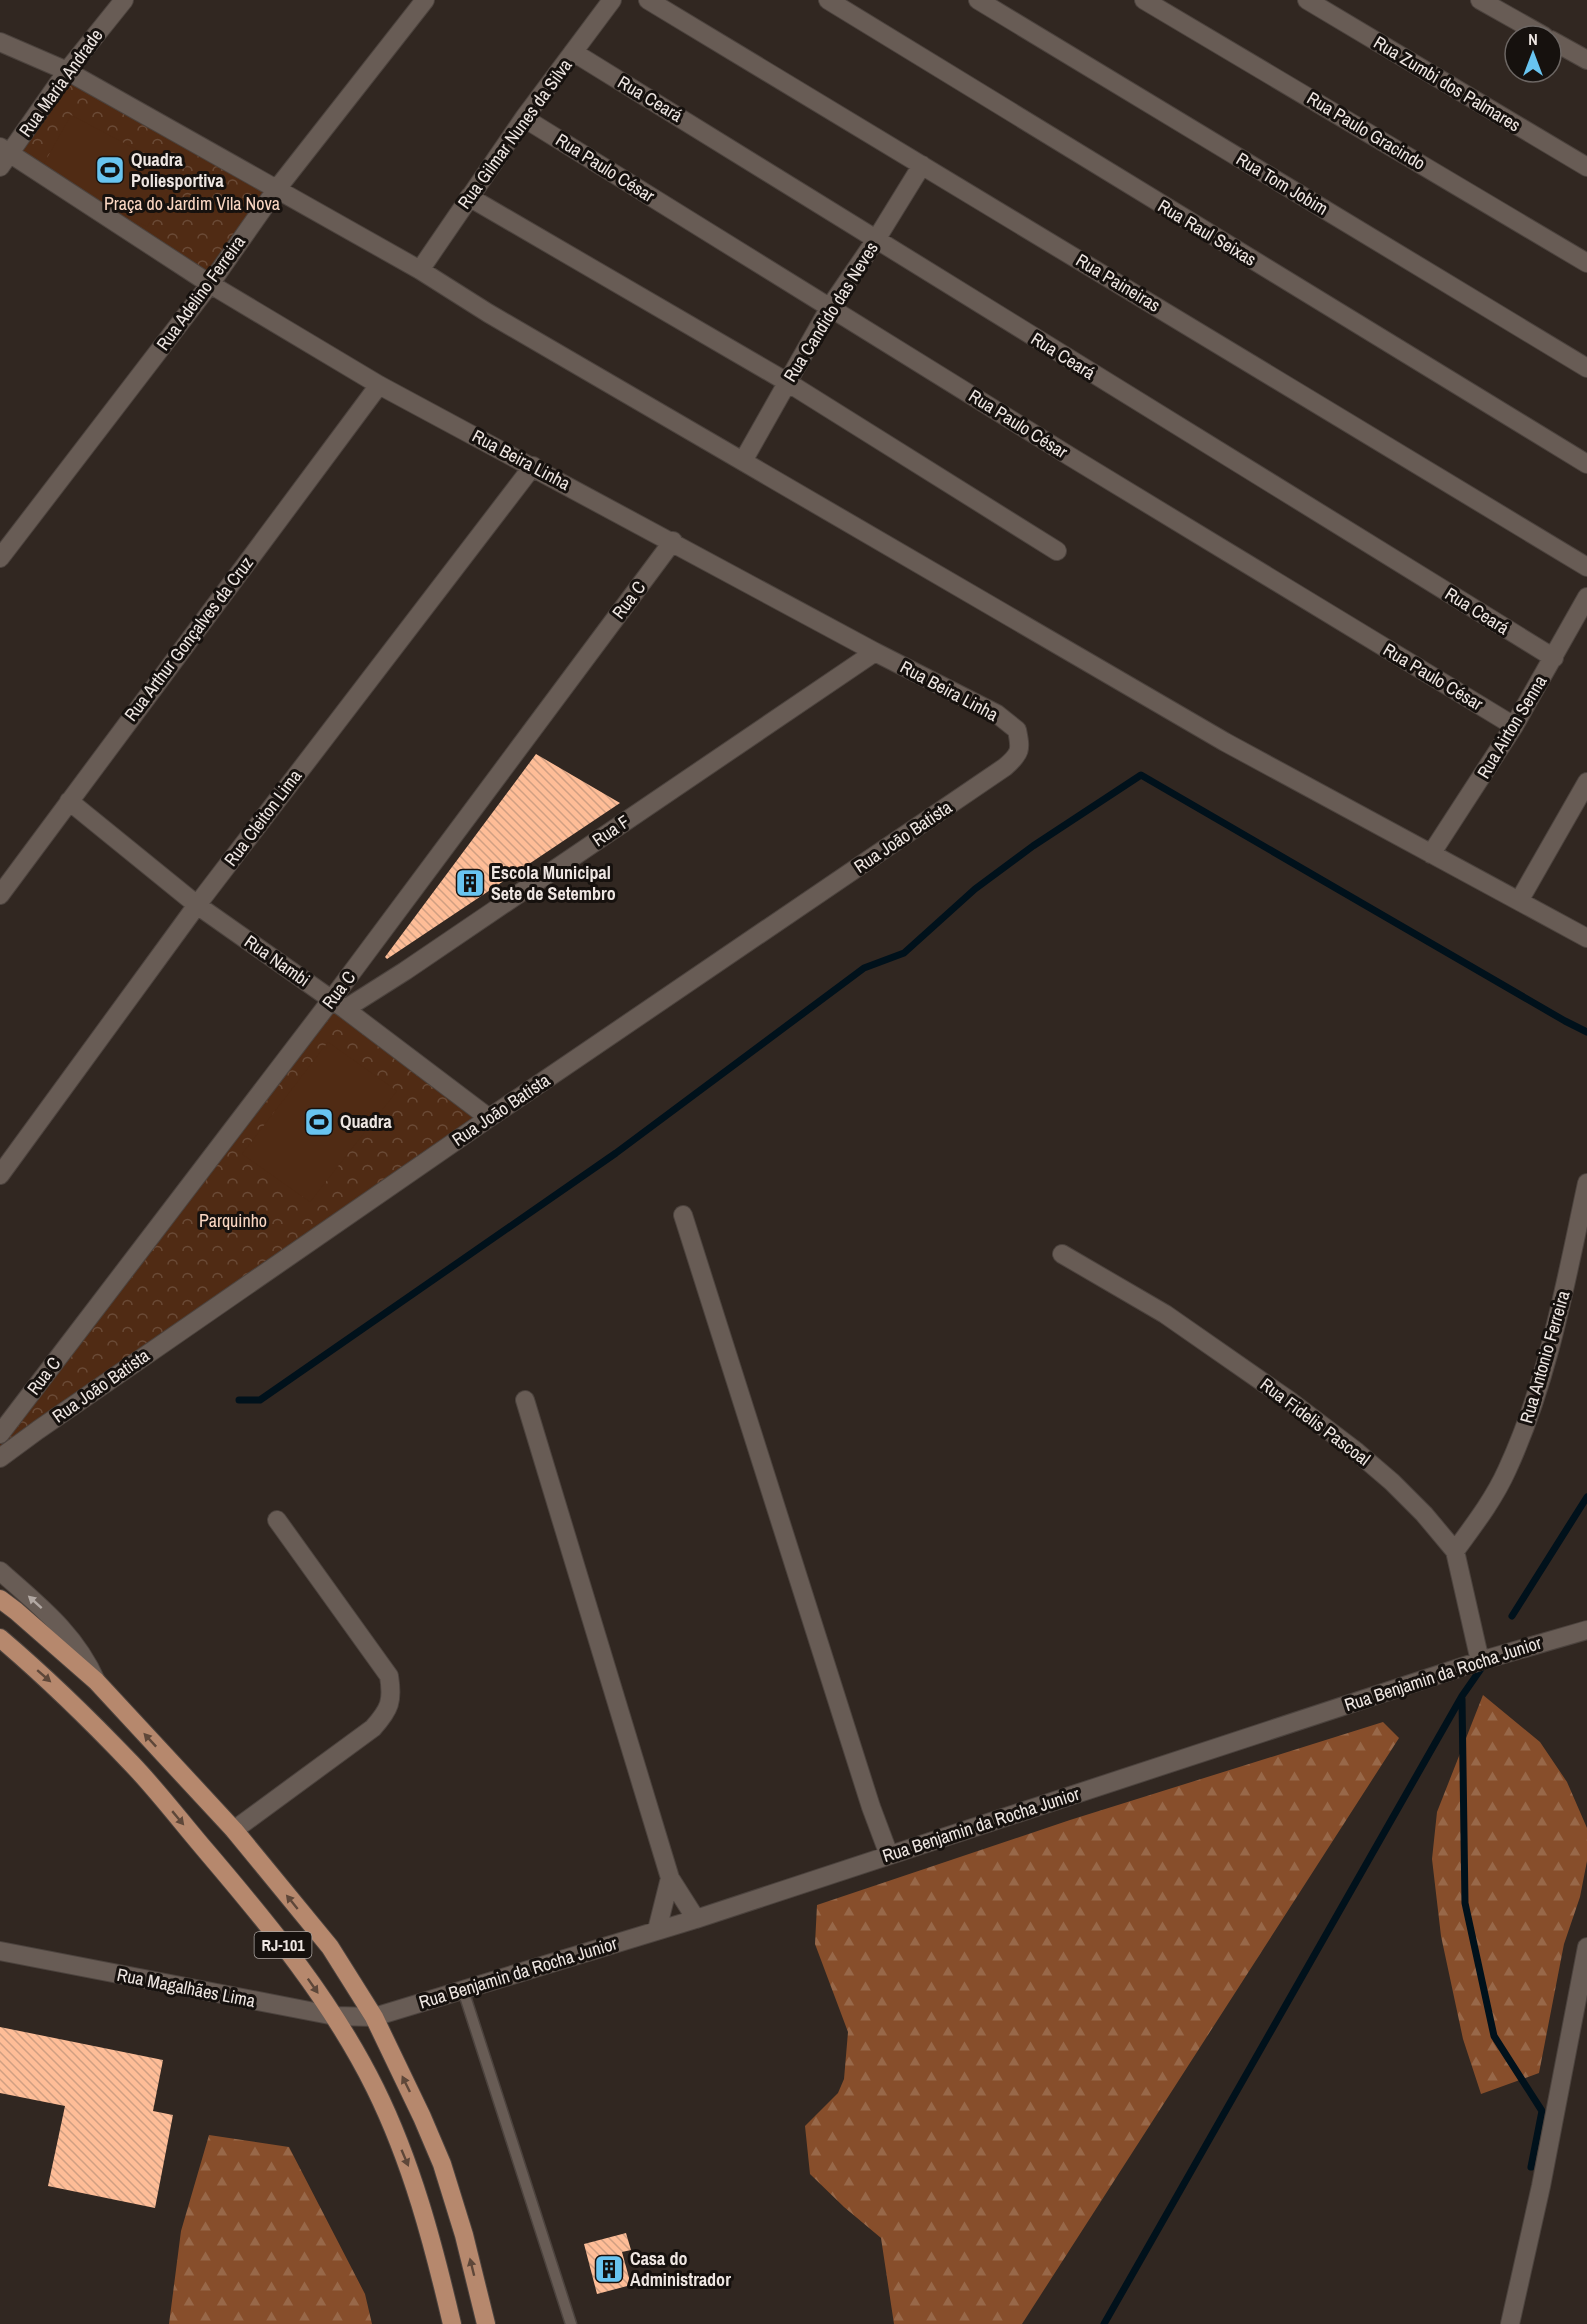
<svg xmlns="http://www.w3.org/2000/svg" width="1587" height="2324" font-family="'Archivo Narrow',sans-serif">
	<defs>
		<pattern id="forest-firs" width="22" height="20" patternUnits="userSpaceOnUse" patternTransform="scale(1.5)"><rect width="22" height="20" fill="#874e2b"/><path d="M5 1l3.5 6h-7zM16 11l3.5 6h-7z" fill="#986849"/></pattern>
		<pattern id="park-crowns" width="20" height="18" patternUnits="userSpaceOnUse" patternTransform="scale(1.5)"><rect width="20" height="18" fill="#502b14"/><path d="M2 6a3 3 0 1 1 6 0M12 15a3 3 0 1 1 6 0" fill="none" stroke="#6a4a36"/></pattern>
		<pattern id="building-back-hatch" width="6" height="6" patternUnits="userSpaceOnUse" patternTransform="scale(1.5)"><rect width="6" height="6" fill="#febd97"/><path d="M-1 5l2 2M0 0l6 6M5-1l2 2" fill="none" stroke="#d09f82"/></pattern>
	</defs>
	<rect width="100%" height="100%" fill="#312721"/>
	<!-- forest -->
	<path fill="url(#forest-firs)" d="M1483,1695L1540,1742L1567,1782L1587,1828V1861L1580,1897L1564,1944L1539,2073L1481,2094L1463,2039L1441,1936L1432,1859L1437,1812Z
		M1383,1722L1399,1738L1022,2324H894L881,2238L844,2207L810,2174L805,2126L838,2093L844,2079L848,2032L815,1944L817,1905L1070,1820Z
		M209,2135L289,2147L365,2294L372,2324H169L181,2231Z"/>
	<!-- park -->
	<path fill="url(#park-crowns)" d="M68,79L270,188L211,275L18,157Z
		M333,1007L485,1120L0,1450V1439Z"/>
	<!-- pitch -->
	<path fill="#502b14" d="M71,115L179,172L147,227L41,169Z
		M328,1042L397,1091L310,1202L242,1154Z"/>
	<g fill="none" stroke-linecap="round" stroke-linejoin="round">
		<!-- stream -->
		<path stroke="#00111b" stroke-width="7" d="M239,1400H260L616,1153L864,968L904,953L975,889L1033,846L1141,775L1565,1021L1587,1032
			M1512,1616L1587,1497
			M1462,1699L1465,1903L1494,2036L1542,2111L1531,2167
			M1104,2324L1462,1696L1485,1663"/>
	</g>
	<!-- building -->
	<path fill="url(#building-back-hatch)" d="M536,754L620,803L387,959L385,957Z
		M0,2027L163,2060L153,2111L173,2115L155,2208L48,2186L65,2106L0,2093Z
		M626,2233L631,2250L622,2252L631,2285L597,2294L584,2244Z"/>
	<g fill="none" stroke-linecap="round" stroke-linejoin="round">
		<!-- lane casing -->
		<g stroke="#4c433e" stroke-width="13">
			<path id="lane" d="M463,1990L571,2324"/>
		</g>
		<!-- street casing -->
		<g stroke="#4c433e" stroke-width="20">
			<path id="street" d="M648,0L1587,567
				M828,0L1587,464
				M978,0L1587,368
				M1144,0L1587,263
				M1307,0L1587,167
				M1480,0L1544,36
				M1551,40L1587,60
				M0,42L67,71L420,270L488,313L1225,742L1587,938
				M573,52L1554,658
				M524,118L1071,457L1514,726
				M0,147L210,284L379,385L875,652L997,714L1017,730C1021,750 1021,753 1005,767L489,1118L38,1430L0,1458
				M0,167L67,71L124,0
				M469,197L787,382L1057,551
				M420,270L524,118L612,0
				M743,461L830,307L877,238L922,165
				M0,558L210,284L276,190L425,0
				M69,801L197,905L345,1009L489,1118
				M1431,854L1514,726L1587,597
				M0,895L379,385
				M1519,901L1587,782
				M345,1009L405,971L875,652
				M0,1175L197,905L533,466
				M683,1215L871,1807L889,1855
				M1062,1254L1165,1314L1290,1401L1357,1452L1392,1482L1424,1514L1455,1551L1480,1661
				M525,1400L670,1878L696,1919
				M0,1434L332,999L673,541
				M1455,1551C1474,1525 1494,1499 1507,1470C1549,1379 1566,1280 1587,1183
				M0,1571C38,1605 75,1633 96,1681
				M234,1830L373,1728C390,1709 393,1701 389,1676L277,1520
				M657,1930L670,1878
				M0,1951L335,2016L374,2017L696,1919L1480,1661L1587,1630
				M1510,2324L1541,2186L1587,1947"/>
		</g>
		<!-- primary casing -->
		<g stroke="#4c433e" stroke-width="20">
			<path id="primary" d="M0,1599L16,1611L96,1681L234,1830L330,1947L374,2017L422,2117L442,2164L464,2235L486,2324
				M0,1638C46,1677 89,1719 131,1763C158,1791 182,1823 207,1852C270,1926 332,2001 375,2088C412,2163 433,2243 452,2324"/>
		</g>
		<!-- lane -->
		<use href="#lane" stroke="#685c55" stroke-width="10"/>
		<!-- street -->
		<use href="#street" stroke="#685c55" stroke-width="18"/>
		<!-- primary -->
		<use href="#primary" stroke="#b6886d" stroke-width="18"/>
	</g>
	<!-- one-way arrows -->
	<defs><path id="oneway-solid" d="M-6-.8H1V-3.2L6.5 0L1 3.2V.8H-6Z" transform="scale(1.5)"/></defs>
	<use fill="#b2a8a3" href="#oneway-solid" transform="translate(35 1602) rotate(-138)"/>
	<g fill="#5e4739">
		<use href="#oneway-solid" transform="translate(44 1676) rotate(41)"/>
		<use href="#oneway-solid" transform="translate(150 1740) rotate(-133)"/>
		<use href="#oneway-solid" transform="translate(178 1818) rotate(50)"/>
		<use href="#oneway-solid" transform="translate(292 1902) rotate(-129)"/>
		<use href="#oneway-solid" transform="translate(313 1986) rotate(55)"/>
		<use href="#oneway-solid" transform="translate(406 2084) rotate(-116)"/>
		<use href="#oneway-solid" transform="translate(405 2158) rotate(67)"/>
		<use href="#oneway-solid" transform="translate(472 2267) rotate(-104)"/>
	</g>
	<!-- icons -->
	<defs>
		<g id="stadium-square" transform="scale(1.5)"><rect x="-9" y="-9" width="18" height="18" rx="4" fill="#68c4f0" stroke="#16110e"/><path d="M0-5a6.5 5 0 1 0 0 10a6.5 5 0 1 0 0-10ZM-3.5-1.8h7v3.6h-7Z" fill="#111"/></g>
		<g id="building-square" transform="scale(1.5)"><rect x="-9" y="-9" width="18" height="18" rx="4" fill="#68c4f0" stroke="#16110e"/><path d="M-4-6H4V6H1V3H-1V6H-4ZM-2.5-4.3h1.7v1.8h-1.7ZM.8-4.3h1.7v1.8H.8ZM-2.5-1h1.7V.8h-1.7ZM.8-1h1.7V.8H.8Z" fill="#111"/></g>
	</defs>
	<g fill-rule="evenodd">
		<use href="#stadium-square" x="110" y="170"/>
		<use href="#building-square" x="470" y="883"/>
		<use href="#stadium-square" x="319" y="1122"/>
		<use href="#building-square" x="609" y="2269"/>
	</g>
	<g text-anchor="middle" stroke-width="6" stroke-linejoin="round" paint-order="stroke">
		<!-- shield labels -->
		<rect fill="#16110e" stroke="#ada6a2" stroke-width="1.5" x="254.5" y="1932" width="57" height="26" rx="4.5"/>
		<g font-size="16" font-weight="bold" fill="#eee6e2">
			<text x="283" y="1951">RJ-101</text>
		</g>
		<!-- street labels -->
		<g font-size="18" fill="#eee6e2" stroke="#16110e">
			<text transform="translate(61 83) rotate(-54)" y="6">Rua Maria Andrade</text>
			<text transform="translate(1447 84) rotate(31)" y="6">Rua Zumbi dos Palmares</text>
			<text transform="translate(650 99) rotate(31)" y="6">Rua Ceará</text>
			<text transform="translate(1366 131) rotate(31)" y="6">Rua Paulo Gracindo</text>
			<text transform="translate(515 134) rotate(-54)" y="6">Rua Gilmar Nunes da Silva</text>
			<text transform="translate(605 168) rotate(32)" y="6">Rua Paulo César</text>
			<text transform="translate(1282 184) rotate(31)" y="6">Rua Tom Jobim</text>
			<text transform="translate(1207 233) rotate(31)" y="6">Rua Raul Seixas</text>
			<text transform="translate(1118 283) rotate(31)" y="6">Rua Paineiras</text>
			<text transform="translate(201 293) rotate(-54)" y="6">Rua Adelino Ferreira</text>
			<text transform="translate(831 312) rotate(-58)" y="6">Rua Candido das Neves</text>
			<text transform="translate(1063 356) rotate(32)" y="6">Rua Ceará</text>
			<text transform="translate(1018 424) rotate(32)" y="6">Rua Paulo César</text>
			<text transform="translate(521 460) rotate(28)" y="6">Rua Beira Linha</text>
			<text transform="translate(629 600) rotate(-53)" y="6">Rua C</text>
			<text transform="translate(1477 611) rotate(32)" y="6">Rua Ceará</text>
			<text transform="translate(189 639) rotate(-53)" y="6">Rua Arthur Gonçalves da Cruz</text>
			<text transform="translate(1433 677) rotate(31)" y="6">Rua Paulo César</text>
			<text transform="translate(949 691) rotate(28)" y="6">Rua Beira Linha</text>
			<text transform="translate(1512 727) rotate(-59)" y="6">Rua Airton Senna</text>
			<text transform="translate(263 818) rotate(-53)" y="6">Rua Cleiton Lima</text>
			<text transform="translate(611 831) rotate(-34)" y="6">Rua F</text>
			<text transform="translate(903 837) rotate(-34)" y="6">Rua Joāo Batista</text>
			<text transform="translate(277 961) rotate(35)" y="6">Rua Nambi</text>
			<text transform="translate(339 990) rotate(-53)" y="6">Rua C</text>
			<text transform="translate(501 1110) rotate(-34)" y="6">Rua Joāo Batista</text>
			<text transform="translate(1545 1357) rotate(-74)" y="6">Rua Antonio Ferreira</text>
			<text transform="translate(44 1376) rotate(-53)" y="6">Rua C</text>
			<text transform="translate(101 1386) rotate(-35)" y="6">Rua Joāo Batista</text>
			<text transform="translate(1315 1422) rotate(37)" y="6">Rua Fidelis Pascoal</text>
			<text transform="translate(1443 1674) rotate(-18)" y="6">Rua Benjamin da Rocha Junior</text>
			<text transform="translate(981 1825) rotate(-18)" y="6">Rua Benjamin da Rocha Junior</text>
			<text transform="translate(518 1973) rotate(-17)" y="6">Rua Benjamin da Rocha Junior</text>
			<text transform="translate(186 1988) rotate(11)" y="6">Rua Magalhães Lima</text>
		</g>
		<!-- poi labels -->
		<g font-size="18" font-weight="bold" fill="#eee6e2" stroke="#16110e" text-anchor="start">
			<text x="131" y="166">Quadra<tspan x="131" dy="21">Poliesportiva</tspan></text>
			<text x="491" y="879">Escola Municipal<tspan x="491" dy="21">Sete de Setembro</tspan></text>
			<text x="340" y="1128">Quadra</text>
			<text x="630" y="2265">Casa do<tspan x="630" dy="21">Administrador</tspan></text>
		</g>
		<!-- park labels -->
		<g font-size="18" fill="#fbd7c3" stroke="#16110e">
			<text x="192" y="210">Praça do Jardim Vila Nova</text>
			<text x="233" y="1227">Parquinho</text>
		</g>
	</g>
	<!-- north arrow -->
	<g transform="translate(1533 54)"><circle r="28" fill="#16110e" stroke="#6c6663" stroke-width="1.5"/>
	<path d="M0-4.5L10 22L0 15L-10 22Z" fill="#68c4f0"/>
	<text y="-9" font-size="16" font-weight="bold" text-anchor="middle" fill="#eee6e2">N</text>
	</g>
</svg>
